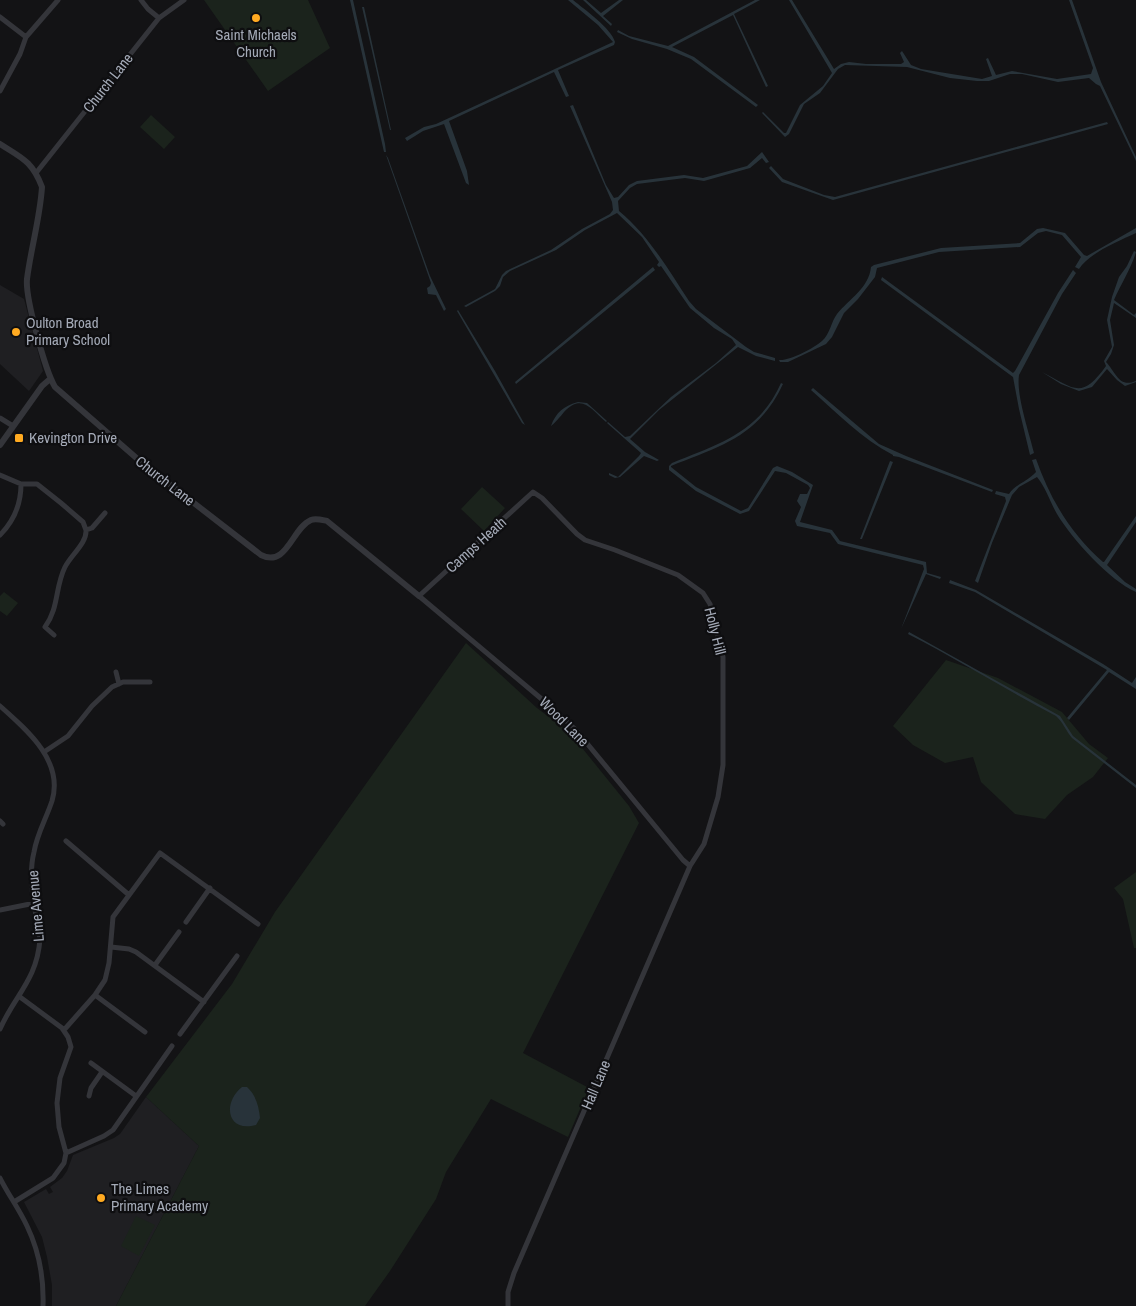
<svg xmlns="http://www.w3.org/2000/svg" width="1136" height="1306" font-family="'Archivo Narrow',sans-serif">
	<rect width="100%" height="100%" fill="#131315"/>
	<!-- built -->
	<path fill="#1f1f22" d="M0,285L24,299L43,371L29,391L0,364Z
		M146,1097L199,1146L116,1306H52V1285L47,1257L42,1237L24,1202L46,1189L49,1194L53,1192L50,1187L62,1178L67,1171L73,1155L114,1138L120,1134Z"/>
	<!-- green -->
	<path fill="#1b231c" d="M204,0H308L330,48L268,91Z
		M151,115L175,137L164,149L140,127Z
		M482,487L505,508L484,531L461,509Z
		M4,592L18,603L7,616L0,611V596Z
		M466,643L537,708L570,733L629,806L639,823L523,1053L589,1088L568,1137L491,1099L446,1172L436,1199L390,1271L365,1306H116L199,1146L146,1097L232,984L275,912Z
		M946,660L998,678L1062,712L1089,744L1108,758L1093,777L1067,795L1045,819L1015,814L981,782L973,757L945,763L913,745L893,726Z
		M1136,872V948H1134L1123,899L1114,888Z
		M136,1216L155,1225L139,1256L121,1246Z"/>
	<!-- water -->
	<path fill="#28333a" d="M350,0H353L385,144L386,152H384Z
		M568,0H573C585,10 611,28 615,42L614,45L558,70L569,96L566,97L554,72L449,121L467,171L469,185L466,183L444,124L423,131L407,141L405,138L424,127L436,124L613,42L598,25Z
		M583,0H586L601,13L619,0H623L603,16L612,24L611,26Z
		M755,0H760L734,14L768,86L766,87L733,15L672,47L694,57L758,105L756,107L691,59L667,49L632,39L617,32L618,30L629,36L668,46Z
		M789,0H792L834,69L841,64L849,62L866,64H901L904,62L900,53L902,51L911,65L921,69L982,79L992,76L986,59L988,58L996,75L1012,71L1057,79L1091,74L1093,68L1069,0H1072L1101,82L1136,157V161L1100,86L1096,84L1089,78L1058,82L1022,74H1010L989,81H977L950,78L907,67L845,65L838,69L820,93L804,104L789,134L785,137L762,113L763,112L784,133H786L800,105L823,86L832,73Z
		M362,7H364L391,130H390Z
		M573,105L606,185L614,198L618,197L629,185L637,181L684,175L703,178L747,166L762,152L769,162L766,163L762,158L750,168L704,181L685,178L637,184L630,188L618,201L619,211C649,236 668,269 689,301L696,309L746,347L754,352L775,358V361L756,356L738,347L659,410L630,439L645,452L659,460L657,461L644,456L620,477L615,478L609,475V473L618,477L639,456L641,453L607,423L608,422L625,437L630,436L671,397L716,363L736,345L732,339L714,328L690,308L661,266L659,267L657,265L659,262L642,237L617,213L585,230L556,250L510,271L503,277L500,286L495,291L466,307L464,306L495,289L502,275L506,271L551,250L582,229L610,214L613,210L612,202L570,106Z
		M1107,122L1108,124L833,200L782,182L769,168L771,166L783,179L824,195L835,197Z
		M386,155L388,158L430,276L446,309L444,311L436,295L428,294L427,288L430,286L431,283Z
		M1043,228L1065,233L1084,255L1087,256L1136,228V233C1119,241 1089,253 1079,269L1075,267L1081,257L1062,235L1046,231L1038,233L1020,247L939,252L877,268L875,277L858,299L844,313L832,337L826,344L788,362H780L779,360C790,361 814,348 822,341C830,334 831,322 837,314C849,299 869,288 871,267L874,265L941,248L1020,243L1037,229Z
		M1134,251L1136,252C1131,269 1121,284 1114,300L1134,315L1136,313V318L1114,303L1110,320L1114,345L1111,354L1106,362C1117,374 1119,388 1136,381V382L1125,386L1117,380L1107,369L1092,387L1079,391L1061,384L1042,372C1074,388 1081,401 1106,366L1104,361L1112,347L1107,320L1112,297L1119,277L1127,266Z
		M653,267L655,270L516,384L515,382Z
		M1073,270L1076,273L1062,294L1019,375C1016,395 1029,432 1034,453L1030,455L1019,409L1013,377L881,280L882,277L1013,373L1015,371L1058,293Z
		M458,310L495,371L525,425L522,423L457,311Z
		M781,383L783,384C758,437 721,446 671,466V467L696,487L741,511L748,508L773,468L777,466L792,472L813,485L800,522L832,530L840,541L926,562L927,573L941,577L940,579L926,574L901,629L924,569L923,565L838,544L830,533L797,526L795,521L801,507L797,501L800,494H807L810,488L808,485L786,473L775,471L749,511L740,514L696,491L669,470V466L672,463C718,444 759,433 781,383Z
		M813,388L879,444L906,456L993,490L992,492L899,457L893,456V455C862,439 836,412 811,390Z
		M578,402L587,403L607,421L606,422C591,409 582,393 564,412C560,417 555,423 551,426C556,412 564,406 578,402Z
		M1036,459C1050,499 1071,534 1103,562H1104L1136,516V522L1107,565L1125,582L1136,589V592C1110,581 1072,539 1057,514C1050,502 1046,488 1037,477L1019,487L1012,495L992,543L978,583L975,581L1006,501L1005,497L995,494L996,491L1009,494C1016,484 1028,481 1036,472L1032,460Z
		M890,461L893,462L862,539H860Z
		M950,580L976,590L1103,664L1132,683L1136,677V689L1109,672L1069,720L1067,718L1107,670L975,592L949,583Z
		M909,632L1060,716L1073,736L1136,785V788L1072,738C1066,731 1063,722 1056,716C1006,690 959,660 908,634Z
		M242,1087H247C256,1095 259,1107 260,1118L256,1125C227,1133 222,1103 242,1087Z"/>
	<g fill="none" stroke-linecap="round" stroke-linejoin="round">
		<!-- minor -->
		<path stroke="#34353a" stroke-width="5" d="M141,0L148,9L159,18
			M0,17L26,37
			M0,91L20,54L26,37L58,0
			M36,173L159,18L184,0
			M0,418L13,426
			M0,475L21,484H37L61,503L83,522L86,530
			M0,535C14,521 21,504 21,484
			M54,635L45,627C59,608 55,587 65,567C71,555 87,543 86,530L92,528L105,513
			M116,672L119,684
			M0,706C27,730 64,761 52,801C46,819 37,834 34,852C27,880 36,912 40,939C37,980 15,995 0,1029
			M44,752L68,736L92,706L112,687L123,682H150
			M0,821L3,824
			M66,841L129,895
			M0,910L35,903
			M186,922L210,888
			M111,947L129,949L136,952L204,1002
			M155,965L179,932
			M95,995L145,1032
			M64,1030L95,995L105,980L109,963L113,917L160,853L258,924
			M180,1034L237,956
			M91,1063L136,1096
			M89,1096L91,1088L102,1072
			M66,1153L104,1136L113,1130L172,1046
			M0,1178C8,1194 19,1209 27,1226C39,1251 44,1278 43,1306
			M14,1202L53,1178L64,1163L66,1153L59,1127L57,1103L60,1078L71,1047L68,1037L62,1028L20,997
			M508,1306V1292L514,1273L690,866L704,844L718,797L723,765V657L710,604L703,593L678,575L615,550L585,540L577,534L542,498L533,492L419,596L544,701L576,730L683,860L690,866"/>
		<!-- tertiary -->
		<path stroke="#34353a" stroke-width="6" d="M0,144C22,158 32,161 42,187C40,218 31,248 27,279C25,297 45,370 55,387L141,462L261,555C287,568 292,528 311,520C316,518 322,520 327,521L419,596
			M0,445L42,386L50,379"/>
	</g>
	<!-- markers -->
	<g fill="#ffaa21" stroke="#0e0e10" stroke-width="2">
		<circle cx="256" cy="18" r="5"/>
		<circle cx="16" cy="332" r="5"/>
		<rect x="14" y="433" width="10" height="10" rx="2.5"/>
		<circle cx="101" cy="1198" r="5"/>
	</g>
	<g text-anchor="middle" stroke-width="4.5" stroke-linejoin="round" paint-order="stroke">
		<!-- poi labels -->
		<g font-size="15" fill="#a4aab7" stroke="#0e0e10" text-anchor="start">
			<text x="256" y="40" text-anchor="middle">Saint Michaels<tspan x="256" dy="17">Church</tspan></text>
			<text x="26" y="328">Oulton Broad<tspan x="26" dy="17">Primary School</tspan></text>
			<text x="29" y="443">Kevington Drive</text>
			<text x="111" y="1194">The Limes<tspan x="111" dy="17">Primary Academy</tspan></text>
		</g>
		<!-- street labels -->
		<g font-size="15" fill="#a4aab7" stroke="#0e0e10">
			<text transform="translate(108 83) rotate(-52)" y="5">Church Lane</text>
			<text transform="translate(165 481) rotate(38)" y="5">Church Lane</text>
			<text transform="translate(476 545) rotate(-42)" y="5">Camps Heath</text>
			<text transform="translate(715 631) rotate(76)" y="5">Holly Hill</text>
			<text transform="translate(564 722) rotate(45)" y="5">Wood Lane</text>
			<text transform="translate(36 906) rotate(-95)" y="5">Lime Avenue</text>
			<text transform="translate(596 1085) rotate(-67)" y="5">Hall Lane</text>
		</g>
	</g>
</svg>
